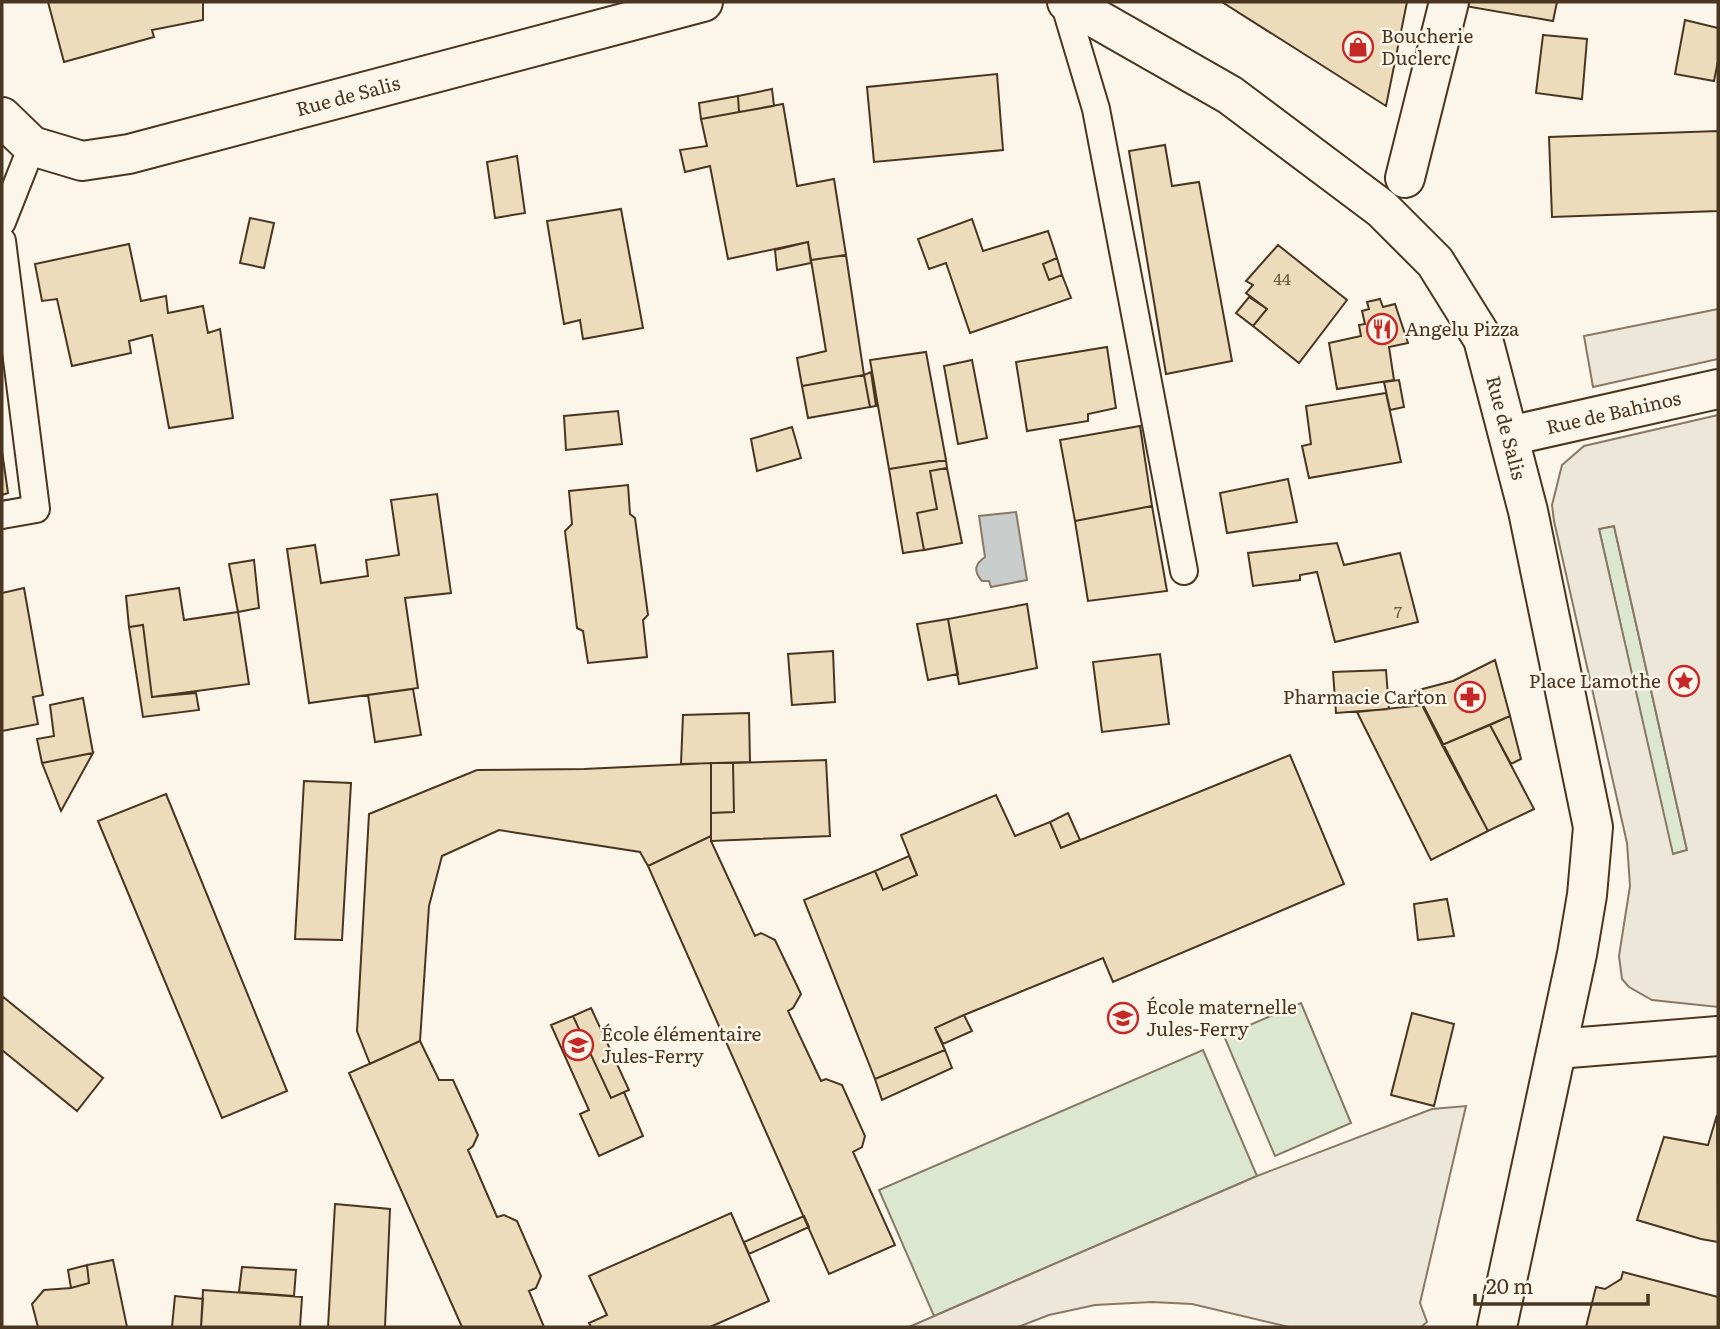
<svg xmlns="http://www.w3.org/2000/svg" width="1720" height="1329" font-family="Literata,serif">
	<rect width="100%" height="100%" fill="#fbf6e9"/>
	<!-- green -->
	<path fill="#dce7d0" stroke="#887966" stroke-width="2" d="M1614,526L1687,850L1672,854L1599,529Z
		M1301,1003L1351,1123L1275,1156L1224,1036Z
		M1203,1050L1257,1176L934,1316L879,1190Z"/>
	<!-- parking -->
	<path fill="#ede7d9" stroke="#887966" stroke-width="2" fill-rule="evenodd" d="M1718,309V359L1593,387L1584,336Z
		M1718,415V1007L1652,1000L1629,987L1622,979L1619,956L1630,886L1627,843L1554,521L1552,505L1562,465L1584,446ZM1614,526L1687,850L1673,854L1599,529Z
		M1466,1106L1420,1303L1427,1322L1421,1327H1289L1192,1304L1152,1302L1095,1305L1049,1315L1018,1327H909L1257,1176L1432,1109Z"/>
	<!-- water -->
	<path fill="#c9cecd" stroke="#887966" stroke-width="2" d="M1016,512L1027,580L991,587L989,581H982C973,571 975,564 985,557L979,516Z"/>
	<!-- building -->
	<path fill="#ecdcbc" stroke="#4a3520" stroke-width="2" d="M48,2H203V20L152,30L154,37L64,62Z
		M1222,2H1407L1386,106Z
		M1466,2H1557L1553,21L1465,6Z
		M1685,20L1718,28V61L1714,81L1675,74Z
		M1543,35L1587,39L1582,99L1536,93Z
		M997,74L1003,150L874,162L867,87Z
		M772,89L774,106L739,112L738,96Z
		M738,96L739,112L701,119L699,103Z
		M783,104L797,186L834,179L846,255L811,260L808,242L728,259L710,166L685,172L680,150L707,146L701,119Z
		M1718,131V211L1552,217L1549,137Z
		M1165,145L1172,186L1199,182L1232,361L1166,374L1129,151Z
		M517,156L525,213L495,218L487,162Z
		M621,209L643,328L583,339L580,320L564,324L547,221Z
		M250,218L274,223L264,268L240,263Z
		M972,219L983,251L1048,231L1057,258L1043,264L1049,280L1062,275L1071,298L970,333L946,263L929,269L918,239Z
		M808,242L811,263L777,270L775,250Z
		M129,244L141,301L166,296L168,313L203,306L208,333L220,329L233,418L169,428L152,335L129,341L131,353L72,366L57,299L42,301L35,264Z
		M1278,245L1347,300L1299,363L1253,326L1267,309L1246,293L1253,285L1246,281Z
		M846,255L864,375L802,386L797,358L826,351L811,260Z
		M1057,258L1062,275L1049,280L1043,264Z
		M1249,297L1267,309L1253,326L1236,313Z
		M1380,299L1383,307L1395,304L1408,343L1389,347L1394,380L1337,389L1329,343L1361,336L1359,325L1365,324L1362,311L1369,309L1367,302Z
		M1107,347L1116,408L1088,414V421L1027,431L1016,362Z
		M926,352L946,460L889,469L870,360Z
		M972,360L987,438L958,444L944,366Z
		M871,372L876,406L870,407L864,375Z
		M864,375L870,407L808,418L802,386Z
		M1399,380L1404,407L1390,410L1384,382Z
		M1386,393L1401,462L1309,478L1302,446L1311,444L1306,406Z
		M618,411L622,444L566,450L564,416Z
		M1140,426L1152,506L1075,521L1060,440Z
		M792,427L801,458L757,471L751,439Z
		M2,451L8,493L2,495Z
		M946,460L947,468L930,471L937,509L917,513L924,550L903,553L889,469Z
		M947,468L962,543L924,550L917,513L937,509L930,471Z
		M1288,479L1297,522L1227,533L1220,493Z
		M628,485L630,514L635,518L648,615L643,620L647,657L588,663L583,631L577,628L565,531L572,524L569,491Z
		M437,494L451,593L405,598L418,688L309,703L287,549L315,545L321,583L368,576L366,560L399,555L391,500Z
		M1152,506L1167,591L1088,601L1075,521Z
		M1337,543L1344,565L1400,553L1418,622L1335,642L1317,572L1300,575V580L1253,586L1248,553Z
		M254,560L259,608L238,612L229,564Z
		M24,588L43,695L33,697L38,724L2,731V593Z
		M179,588L184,620L238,612L249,684L152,697L143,625L129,627L126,596Z
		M1027,604L1037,668L959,684L948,619Z
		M948,619L958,674L928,680L917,624Z
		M143,625L152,697L196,693L199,710L143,717L129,627Z
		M833,651L835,702L792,705L788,654Z
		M1160,654L1169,724L1102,732L1093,662Z
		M1495,660L1510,716L1442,745L1415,691L1453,681Z
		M1386,670L1389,709L1336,713L1333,672Z
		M413,689L421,735L375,742L368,695Z
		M83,698L93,753L42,763L37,739L54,736L50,705Z
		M1423,705L1488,831L1431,860L1357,712Z
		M749,713L750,762L681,764L683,715Z
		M1510,716L1521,759L1511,764L1490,725Z
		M1490,725L1534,809L1488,831L1442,745Z
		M93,753L61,811L42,763Z
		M1290,755L1344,884L1113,982L1103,958L964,1015L935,1028L945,1050L875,1079L804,900L875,871L883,890L917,875L901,835L996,795L1015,836L1050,822L1061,848Z
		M826,760L830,836L711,841V813L734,812L733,763Z
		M711,763V836L648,866L640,852L499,830L442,856L429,906L420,1041L370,1064L357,1031L369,814L477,770L584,769Z
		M711,763H733L734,812L711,813Z
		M304,781L351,783L342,940L295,939Z
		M166,794L287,1091L222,1118L98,821Z
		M1068,813L1080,840L1061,848L1050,822Z
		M711,836V841L755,936L761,933L775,940L801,994L793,1008L788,1011L821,1081L826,1079L842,1085L865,1136L862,1147L853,1152L895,1245L829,1274L648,866Z
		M909,856L917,875L883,890L875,871Z
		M1447,899L1454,936L1418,940L1414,904Z
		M2,996L103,1078L77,1111L2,1050Z
		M591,1008L629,1090L611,1098L573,1016Z
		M1412,1013L1454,1024L1434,1106L1391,1095Z
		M964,1015L972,1031L943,1044L935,1028Z
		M573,1016L611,1098L624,1092L643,1136L599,1156L580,1114L589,1110L551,1025Z
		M420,1041L439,1080H453L478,1135L473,1146L468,1150L497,1217L504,1215L517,1221L541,1276L536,1288L529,1291L544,1327H462L349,1073Z
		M945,1050L952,1068L882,1100L875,1079Z
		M1717,1115L1718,1242L1701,1239L1637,1220L1664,1137L1708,1145Z
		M335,1204L390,1209L385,1327H328Z
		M731,1213L769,1301L710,1327H591L589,1323L607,1315L589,1276Z
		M804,1216L809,1227L749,1254L744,1242Z
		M113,1260L127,1327H38L32,1304L44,1290L71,1288L89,1283L87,1265Z
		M87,1265L89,1283L71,1288L68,1270Z
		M242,1267L296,1270L294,1296L239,1292Z
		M1623,1272L1718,1297V1327H1586L1596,1287L1605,1289L1621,1279Z
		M203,1290L302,1297L300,1327H201Z
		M175,1296L203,1299L201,1327H172Z"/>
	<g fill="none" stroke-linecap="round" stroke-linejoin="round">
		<!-- lane casing -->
		<g stroke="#4a3520" stroke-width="30">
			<path id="lane" d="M1064,2L1096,109L1184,571
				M2,222L32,146
				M2,241L36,509L2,515"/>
		</g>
		<!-- street casing -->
		<g stroke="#4a3520" stroke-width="42">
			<g id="street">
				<path d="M1405,178L1449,2"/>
				<path id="s1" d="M1509,436L1718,389"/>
			</g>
		</g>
		<!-- secondary casing -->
		<g stroke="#4a3520" stroke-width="42">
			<g id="secondary">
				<path id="s2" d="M1067,2L1230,95L1382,209L1435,262L1483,339L1528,511L1593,827L1587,895L1577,954L1497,1327"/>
				<path id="s3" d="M2,117L32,146L82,161L129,154L703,2"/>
				<path d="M1557,1049L1718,1036"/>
			</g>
		</g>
		<!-- lane -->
		<use href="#lane" stroke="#fbf6e9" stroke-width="26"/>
		<!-- street -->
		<use href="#street" stroke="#fbf6e9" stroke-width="38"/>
		<!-- secondary -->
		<use href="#secondary" stroke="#fbf6e9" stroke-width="38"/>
	</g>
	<!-- icons -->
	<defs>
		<g id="shop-ring" transform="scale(1.575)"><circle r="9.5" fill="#fbf6e9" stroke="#c62828" stroke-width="1.5"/><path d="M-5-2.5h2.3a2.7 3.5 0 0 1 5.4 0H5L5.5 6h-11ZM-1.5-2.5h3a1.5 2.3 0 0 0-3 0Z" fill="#c62828"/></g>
		<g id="restaurant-ring" transform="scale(1.575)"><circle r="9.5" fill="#fbf6e9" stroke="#c62828" stroke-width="1.5"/><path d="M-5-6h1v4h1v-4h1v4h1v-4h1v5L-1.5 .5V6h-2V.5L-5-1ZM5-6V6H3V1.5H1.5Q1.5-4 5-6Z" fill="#c62828"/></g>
		<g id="sight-ring" transform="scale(1.575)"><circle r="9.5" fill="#fbf6e9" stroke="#c62828" stroke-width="1.5"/><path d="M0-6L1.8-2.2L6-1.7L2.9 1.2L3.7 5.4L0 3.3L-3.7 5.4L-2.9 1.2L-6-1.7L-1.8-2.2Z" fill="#c62828"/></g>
		<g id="pharmacy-ring" transform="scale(1.575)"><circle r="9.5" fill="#fbf6e9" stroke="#c62828" stroke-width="1.5"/><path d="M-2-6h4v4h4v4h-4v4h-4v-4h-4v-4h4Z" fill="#c62828"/></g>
		<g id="school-ring" transform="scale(1.575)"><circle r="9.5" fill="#fbf6e9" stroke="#c62828" stroke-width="1.5"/><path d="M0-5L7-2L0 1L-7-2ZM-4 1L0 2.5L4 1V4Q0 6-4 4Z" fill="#c62828"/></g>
	</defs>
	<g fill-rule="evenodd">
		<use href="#shop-ring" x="1358" y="47"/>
		<use href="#restaurant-ring" x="1382" y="329"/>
		<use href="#sight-ring" x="1684" y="681"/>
		<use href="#pharmacy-ring" x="1470" y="697"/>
		<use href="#school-ring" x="1123" y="1018"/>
		<use href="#school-ring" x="578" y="1045"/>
	</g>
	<g text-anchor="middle" stroke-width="5" stroke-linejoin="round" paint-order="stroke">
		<!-- number labels -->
		<g font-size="16" fill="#725f47">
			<text x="1282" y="285">44</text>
			<text x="1398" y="618">7</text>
		</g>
		<!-- poi labels -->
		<g font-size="19" fill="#4a3520" stroke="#fbf6e9" text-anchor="start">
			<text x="1381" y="43">Boucherie<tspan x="1381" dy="22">Duclerc</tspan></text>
			<text x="1405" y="336">Angelu Pizza</text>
			<text x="1661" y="688" text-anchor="end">Place Lamothe</text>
			<text x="1447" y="704" text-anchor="end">Pharmacie Carton</text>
			<text x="1146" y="1014">École maternelle<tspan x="1146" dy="22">Jules-Ferry</tspan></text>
			<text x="601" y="1041">École élémentaire<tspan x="601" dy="22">Jules-Ferry</tspan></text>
		</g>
		<!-- street labels -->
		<g font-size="19" fill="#4a3520" stroke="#fbf6e9">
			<text dy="7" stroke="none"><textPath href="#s3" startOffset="368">Rue de Salis</textPath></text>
			<text dy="7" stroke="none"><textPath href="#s1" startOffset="107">Rue de Bahinos</textPath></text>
			<text dy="7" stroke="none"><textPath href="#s2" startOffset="635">Rue de Salis</textPath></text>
		</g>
	</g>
	<!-- border -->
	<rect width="1720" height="1329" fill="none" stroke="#4a3520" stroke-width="7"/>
	<!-- scale -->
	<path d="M1475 1294v10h173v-10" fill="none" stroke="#4a3520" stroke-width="3.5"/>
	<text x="1486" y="1294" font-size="21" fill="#4a3520" stroke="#fbf6e9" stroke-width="5" paint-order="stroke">20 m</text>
</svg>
